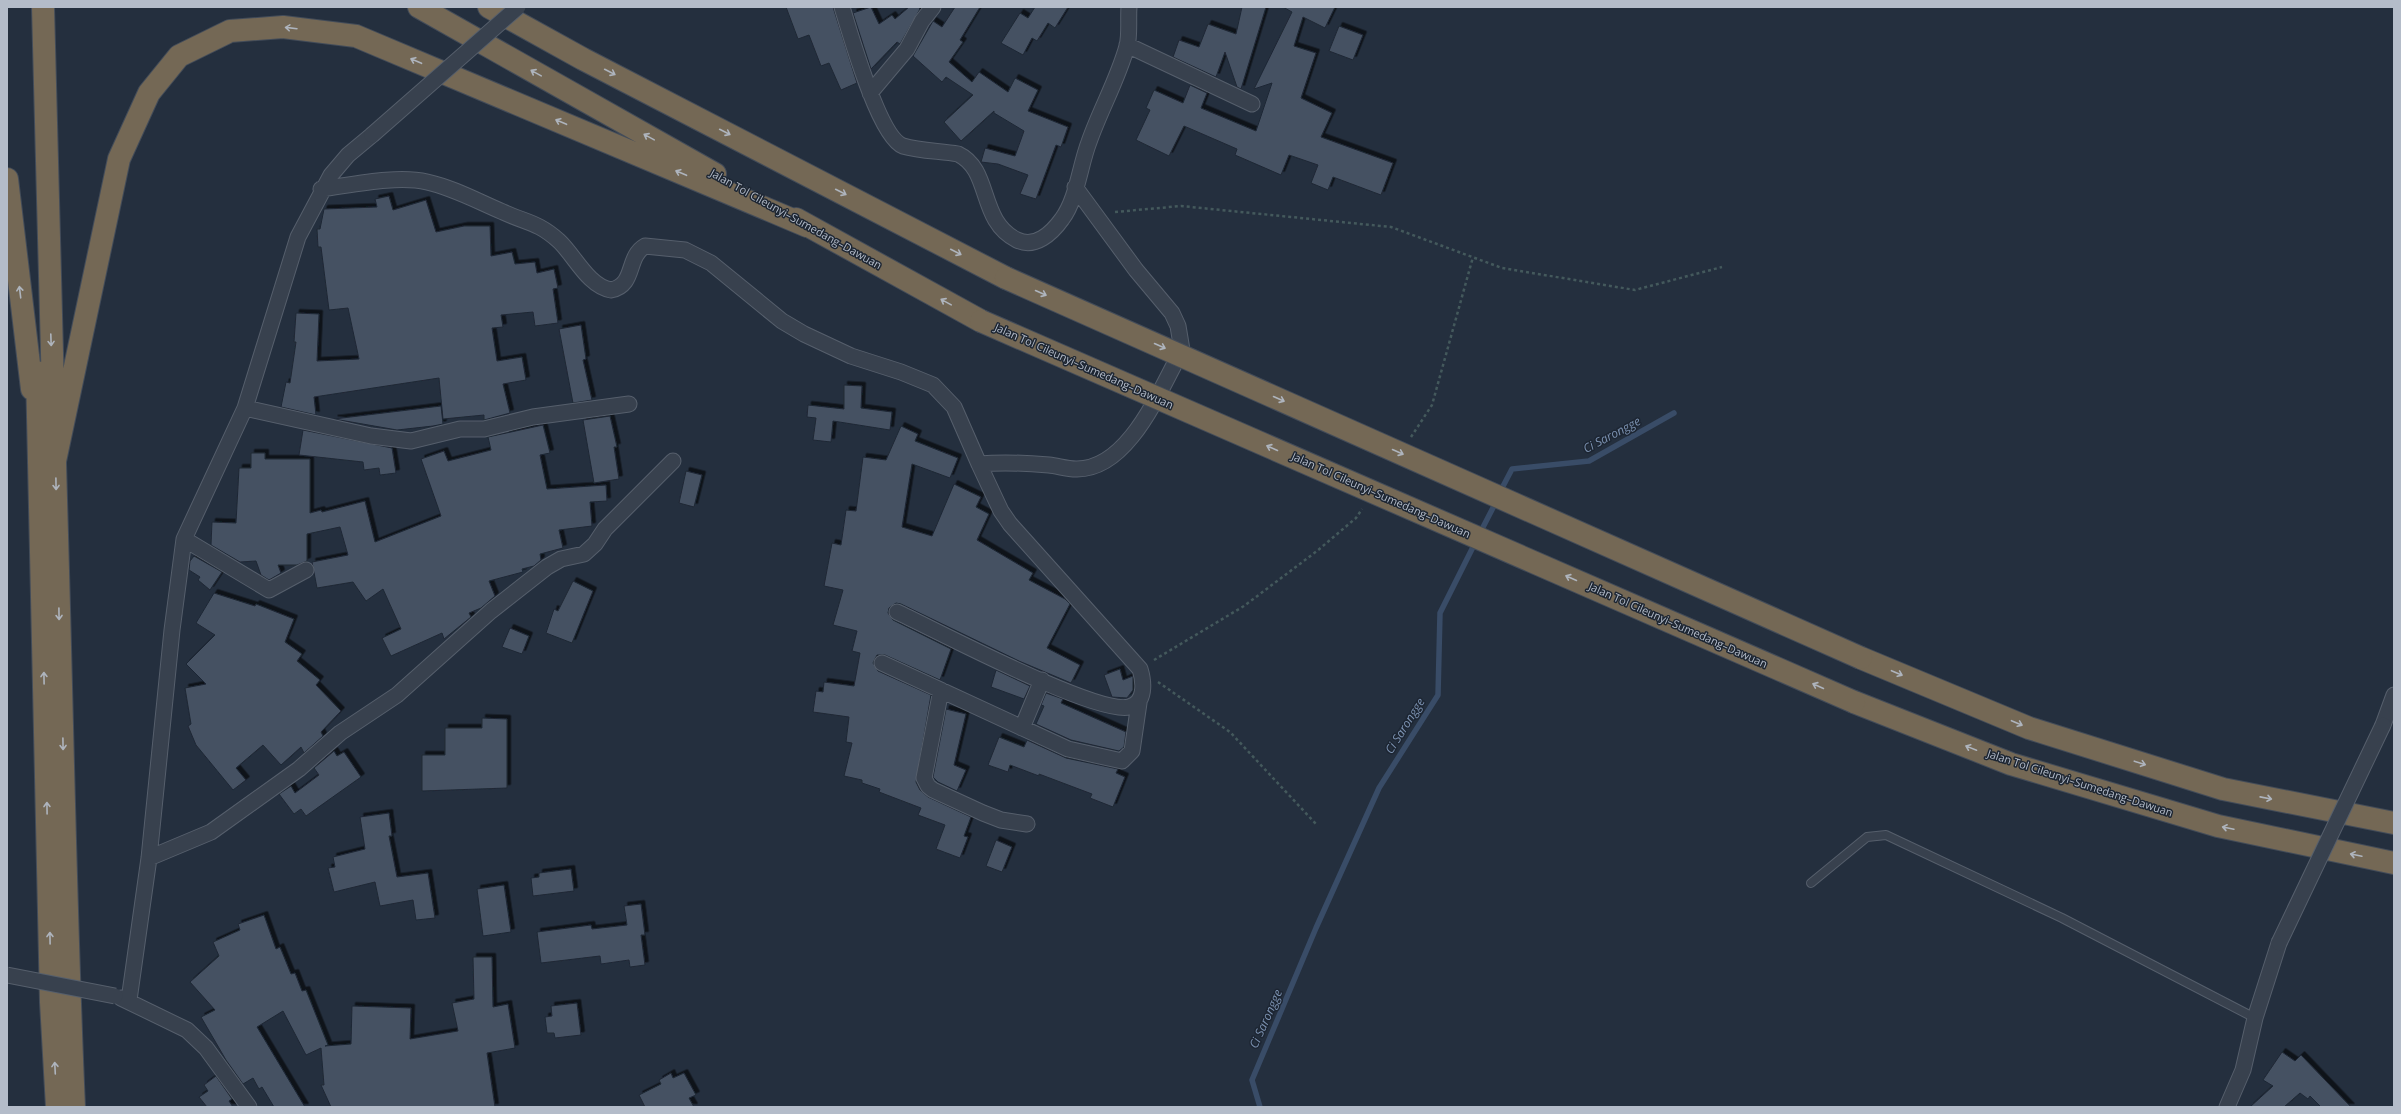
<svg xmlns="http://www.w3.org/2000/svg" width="2401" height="1114" font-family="'Open Sans',sans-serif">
	<defs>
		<filter id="shadow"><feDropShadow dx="3.5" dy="-3.5" stdDeviation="0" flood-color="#0009"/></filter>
	</defs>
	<rect width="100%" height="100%" fill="#242f3e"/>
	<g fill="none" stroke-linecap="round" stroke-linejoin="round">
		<!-- stream -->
		<path stroke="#394c67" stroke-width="5.5" d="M1500,492L1512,469L1589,461L1674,413
			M1480,533L1497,500
			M1260,1107L1252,1080L1316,928L1379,788L1438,695L1440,613L1476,541"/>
	</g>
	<!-- building -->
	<path fill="#455162" stroke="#1f2835" filter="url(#shadow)" d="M786,7H833L857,83L841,90L829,63L821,66L809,35L798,39Z
		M871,7L879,24L892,15L895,19L909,7H918L920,9L900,44L897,42L871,69L853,13Z
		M955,7H980L960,40L963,42L949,62L972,82L979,72L1008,92L1015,78L1038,90L1028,111L1068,127L1061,147L1056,145L1036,199L1020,194L1028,175L998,164L981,162L985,148L1015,156L1024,131L994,113V111L961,141L944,122L973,95L946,77L942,82L913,56L933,21L942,27Z
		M1035,7H1068L1055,28L1048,23L1037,41L1032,38L1023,55L1001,43L1020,13L1028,18Z
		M1242,7H1266L1241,89L1237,87L1225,52L1216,77L1173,57L1179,40L1199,47L1208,24L1236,34Z
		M1283,7H1335L1325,28L1303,17L1294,46L1316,53L1301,98L1332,113L1321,137L1393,163L1381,195L1333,177L1328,190L1311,183L1318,165L1289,155L1281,175L1235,155L1237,149L1184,126L1169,156L1136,140L1150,110L1146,108L1154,90L1183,103L1190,85L1207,93L1201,108L1256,131L1272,83L1254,89L1292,12Z
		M1339,26L1363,35L1353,60L1329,51Z
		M389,196L393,210L426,200L436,232L464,226H490L491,256L512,252L515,264L535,262L537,273L554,269L558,288L553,289L558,323L535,326L533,312L501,315L503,327L492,328L497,361L522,357L526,380L503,384L510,413L484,420V415L443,419L439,378L314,397L316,415L281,407L286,382L290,383L296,342H294L296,313L319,314L317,361L359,359L348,308L329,310L321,247H318L317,229H320L324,209L377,207L375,199Z
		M581,325L586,359L583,360L592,400L573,403L559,329Z
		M844,385L862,386L861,408L892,412L890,430L833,421L831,442L813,440L816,418L807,417L808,405L844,409Z
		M441,406L443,424L433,426L397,430L334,419Z
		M610,416L617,447H614L619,479L594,483L583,420Z
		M543,425L550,453L540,455L547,489L606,485L607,501L590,502L592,526L559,530L563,548L540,554L541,560L534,566L522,569L523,572L489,581L495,596L481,608L469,613L471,617L444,639L442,633L391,656L382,638L401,629L383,589L366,601L353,582L317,588L312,562L348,555L340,527L307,534V561L297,565H278L281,573L269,580L261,575L256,561L240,562L211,545L212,522L236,523L239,468H251V453H265V459H310V513L321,510L322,512L365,501L375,542L441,516L421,459L444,451L448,461L491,450L488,437Z
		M901,426L918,434L915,441L958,458L950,478L912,464L902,527L932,536L954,484L981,497L976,507L989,514L977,540L1033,573L1029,580L1065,599L1070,604L1047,648L1080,665L1071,683L1019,661L901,604L896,603L889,608L888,613L893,620L951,649L940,680L885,655H877L873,663L878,671L931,695L916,782L920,790L928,797L971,817L964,836L968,837L960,858L936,849L945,825L918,815L921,808L879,792L880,789L862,783V780L844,776L852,743L846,742L849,717L813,712L816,691L823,692L824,682L854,686L860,653L852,651L857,631L833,625L843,590L824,586L832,543L841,545L846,510L856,511L863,457L886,460Z
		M303,430L392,448L396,473L380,475L379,468L364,470L363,462L299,455Z
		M686,471L702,475L694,507L679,503Z
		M194,556L222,572L210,590L198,580L200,577L189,570L190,561Z
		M573,581L593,591L572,643L546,633L554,609L558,611Z
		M214,593L255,606L256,604L294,619L285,642L302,654L297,661L320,680L316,685L341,711L321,732L323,736L304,753L301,747L281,765L263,745L236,768L246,780L233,790L196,745L188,726L191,724L185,688L206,684L186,664L215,635L196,623Z
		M510,628L529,636L522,654L502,647Z
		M1120,669L1123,680L1133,676V690L1127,698L1112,697L1104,675Z
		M996,670L1030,686L1024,699L991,687Z
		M1046,693L1063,699L1061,703L1126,732L1124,747L1119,751L1071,740L1036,724L1044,706L1041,705Z
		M946,709L966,714L954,765L966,770L957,791L938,782L933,777Z
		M482,718L507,719V788L422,791V755H445V728H482Z
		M999,737L1024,747L1027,740L1066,758L1118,769L1116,773L1125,777L1113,807L1090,798L1092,794L1039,774V776L1010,765L1008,772L988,765Z
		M334,751L337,756L344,752L361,777L306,816L301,809L294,814L279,794L291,786L295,793L319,775L314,768Z
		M389,813L392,836H389L397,877L428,873L435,918L416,920L413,900L380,906L375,882L334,892L328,868L335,867L333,857L365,849L360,817Z
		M996,840L1012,847L1002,872L986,866Z
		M571,869L574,891L533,896L531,878L539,877V873Z
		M504,885L511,932L483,936L477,889Z
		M641,904L645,935H641L645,965L630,967L629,960L601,964L600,956L541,963L537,932L591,925L592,929L627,925L624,906Z
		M264,915L276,949L280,947L291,974L295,973L302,991L306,990L328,1045L325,1046L351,1044L352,1006L411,1008L410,1039L458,1031L452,1003L474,999L473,957H492L493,1007L508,1004L515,1048L487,1053L495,1107H331L321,1085H324L321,1048L306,1055L283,1011L257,1027L305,1107H274L262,1087L259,1089L253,1078L243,1084L226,1060L201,1017L215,1010L190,982L219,956L213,942L240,930L238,924Z
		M577,1003L581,1035L555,1038L554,1033H547L545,1017L552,1016L551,1006Z
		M2282,1052L2295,1061L2301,1055L2351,1107H2321L2310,1096L2308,1099L2300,1093L2284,1107H2250L2273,1086L2263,1080Z
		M671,1073L673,1078L684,1073L696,1095L689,1098L694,1107H645L639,1095L661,1084L659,1080Z
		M216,1076L232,1099L229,1101L233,1107H207L199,1097L208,1091L204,1085Z"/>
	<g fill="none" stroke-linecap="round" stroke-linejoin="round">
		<!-- lane casing -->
		<g stroke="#565f6c" stroke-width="10">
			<path id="lane" d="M1811,883L1867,837L1886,835L2062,918L2255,1018"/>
		</g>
		<!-- street casing -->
		<g stroke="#565f6c" stroke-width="17">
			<path id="street" d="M842,7C850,33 879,137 903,146C920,151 941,151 958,154C992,170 978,221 1017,240C1035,249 1052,233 1062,219C1077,199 1080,165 1089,142C1100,110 1118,79 1127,46C1130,35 1128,19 1129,7
				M1127,45L1252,104
				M870,93L907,49L922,21L933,7
				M321,189C352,185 397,175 427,182C454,188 479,202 503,212C527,223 538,222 559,241C575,256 588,286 611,290C636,285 626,257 645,246L685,250L711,263L782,321L804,334L851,356L901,372L933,385L954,407L979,464C1002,462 1026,463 1049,465C1058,466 1067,469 1076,469C1129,470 1160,389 1182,350L1178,326L1172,313L1136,270L1075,187
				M245,408L371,436L411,441L460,429H484L533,417L629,404
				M184,539L269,590L306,570
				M897,612C936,630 1096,715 1129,707C1146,703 1144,682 1140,669L1010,524L1001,511L979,464
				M882,663L1068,749L1122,761L1132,751L1139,703
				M941,690L924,778L928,786L933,790L983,813L1001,820L1027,824
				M2383,725L2394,695
				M1022,728L1042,680
				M149,858L211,832L299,769L340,733L397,695L491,611L547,567L561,559L584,554L595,544L605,529L673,461
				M121,998L187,1030L206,1048L249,1107
				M129,1000L149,858L172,630L184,539L245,408L298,237L331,175L348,155L372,135
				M2227,1107L2243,1070L2255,1018L2279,943"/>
		</g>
		<!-- highway casing -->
		<g stroke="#434c59" stroke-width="24">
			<path id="highway" d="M43,7C47,195 53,383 58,571C63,750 66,928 74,1107
				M419,7L715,174
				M489,7L583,59L1006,278
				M7,179L32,389
				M796,219L981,321
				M37,372L51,1002L57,1107
				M55,461L119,159L149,93L179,56L230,31L283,27L356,36L807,226
				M1861,658L2029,728L2223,789L2394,823
				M1854,702L2011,764L2218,826L2394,863"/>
		</g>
		<!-- path -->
		<path stroke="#44595c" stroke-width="2.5" stroke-dasharray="3 3" stroke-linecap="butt" d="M1115,212L1181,206L1391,227L1502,268L1635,290L1722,267
			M1411,437L1432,405L1473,257
			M1154,660L1244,606L1317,551L1356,518L1362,509
			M1158,682L1230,732L1316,824"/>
		<!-- lane -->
		<use href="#lane" stroke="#38414e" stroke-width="8"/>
		<!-- street -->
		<use href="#street" stroke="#38414e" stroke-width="15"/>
		<!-- highway -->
		<use href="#highway" stroke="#746855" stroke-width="22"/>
		<!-- street-bridge casing -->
		<g stroke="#565f6c" stroke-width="17" stroke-linecap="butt">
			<path id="street-bridge" d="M372,135L518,7
				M2279,943L2383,725
				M7,975L115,996"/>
		</g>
		<!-- highway-bridge casing -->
		<g stroke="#434c59" stroke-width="24" stroke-linecap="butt">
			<path id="highway-bridge" d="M1006,278L1861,658
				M981,321L1854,702"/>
		</g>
		<!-- street-bridge -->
		<use href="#street-bridge" stroke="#38414e" stroke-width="15"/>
		<!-- highway-bridge -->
		<use href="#highway-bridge" stroke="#746855" stroke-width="22"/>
	</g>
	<!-- one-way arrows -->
	<defs><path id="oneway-shaft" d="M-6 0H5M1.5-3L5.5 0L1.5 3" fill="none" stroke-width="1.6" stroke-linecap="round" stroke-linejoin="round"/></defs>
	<g stroke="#aeb4bd">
		<use href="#oneway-shaft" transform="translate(291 28) rotate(-173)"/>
		<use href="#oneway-shaft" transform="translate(416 61) rotate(-157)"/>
		<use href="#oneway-shaft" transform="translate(610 72) rotate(27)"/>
		<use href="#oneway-shaft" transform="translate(536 73) rotate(-151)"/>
		<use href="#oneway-shaft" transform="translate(561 122) rotate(-157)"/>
		<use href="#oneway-shaft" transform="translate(725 132) rotate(27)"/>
		<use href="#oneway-shaft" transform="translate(649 137) rotate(-151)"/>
		<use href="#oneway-shaft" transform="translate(681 173) rotate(-157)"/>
		<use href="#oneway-shaft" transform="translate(841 192) rotate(27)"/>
		<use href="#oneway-shaft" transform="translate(956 252) rotate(27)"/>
		<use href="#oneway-shaft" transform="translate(20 292) rotate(-97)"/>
		<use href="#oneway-shaft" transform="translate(1041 293) rotate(24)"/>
		<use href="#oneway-shaft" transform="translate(946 302) rotate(-151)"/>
		<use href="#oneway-shaft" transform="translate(51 340) rotate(88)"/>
		<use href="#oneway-shaft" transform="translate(1160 346) rotate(24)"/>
		<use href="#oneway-shaft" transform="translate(1279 399) rotate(24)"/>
		<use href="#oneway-shaft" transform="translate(1272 448) rotate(-156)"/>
		<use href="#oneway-shaft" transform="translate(1398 452) rotate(24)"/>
		<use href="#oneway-shaft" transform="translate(56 484) rotate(89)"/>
		<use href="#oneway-shaft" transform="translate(1571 578) rotate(-156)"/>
		<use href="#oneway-shaft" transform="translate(59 614) rotate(89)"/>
		<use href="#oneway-shaft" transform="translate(1897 673) rotate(23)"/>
		<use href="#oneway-shaft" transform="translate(44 678) rotate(-91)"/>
		<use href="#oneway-shaft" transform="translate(1818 686) rotate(-156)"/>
		<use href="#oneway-shaft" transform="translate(2017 723) rotate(23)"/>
		<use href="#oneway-shaft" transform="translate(63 744) rotate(89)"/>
		<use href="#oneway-shaft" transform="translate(1971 748) rotate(-158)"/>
		<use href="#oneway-shaft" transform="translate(2140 763) rotate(18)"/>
		<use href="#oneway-shaft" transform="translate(2266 798) rotate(11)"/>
		<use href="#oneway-shaft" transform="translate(47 808) rotate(-91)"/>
		<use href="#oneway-shaft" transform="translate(2228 828) rotate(-168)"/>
		<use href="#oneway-shaft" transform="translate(2356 855) rotate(-168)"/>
		<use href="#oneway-shaft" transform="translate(50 938) rotate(-91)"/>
		<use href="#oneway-shaft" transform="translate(55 1068) rotate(-93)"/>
	</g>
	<g text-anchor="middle" stroke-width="3" stroke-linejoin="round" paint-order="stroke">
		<!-- street labels -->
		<g font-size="11" fill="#b4bcc9" stroke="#1d2633">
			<text transform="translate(796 219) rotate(29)" y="4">Jalan Tol Cileunyi–Sumedang–Dawuan</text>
			<text transform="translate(1084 366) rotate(24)" y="4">Jalan Tol Cileunyi–Sumedang–Dawuan</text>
			<text transform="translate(1381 495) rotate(24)" y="4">Jalan Tol Cileunyi–Sumedang–Dawuan</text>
			<text transform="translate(1678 625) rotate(24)" y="4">Jalan Tol Cileunyi–Sumedang–Dawuan</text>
			<text transform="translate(2080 783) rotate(18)" y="4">Jalan Tol Cileunyi–Sumedang–Dawuan</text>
		</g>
		<!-- water labels -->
		<g font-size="12" font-style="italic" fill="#7c92b1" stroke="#1d2633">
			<text transform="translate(1612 435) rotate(-28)" y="4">Ci Sarongge</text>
			<text transform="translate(1405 726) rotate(-58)" y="4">Ci Sarongge</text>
			<text transform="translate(1266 1019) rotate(-66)" y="4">Ci Sarongge</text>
		</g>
	</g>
	<!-- border -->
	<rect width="2401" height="1114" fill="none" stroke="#b4bcc9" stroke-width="16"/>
</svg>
